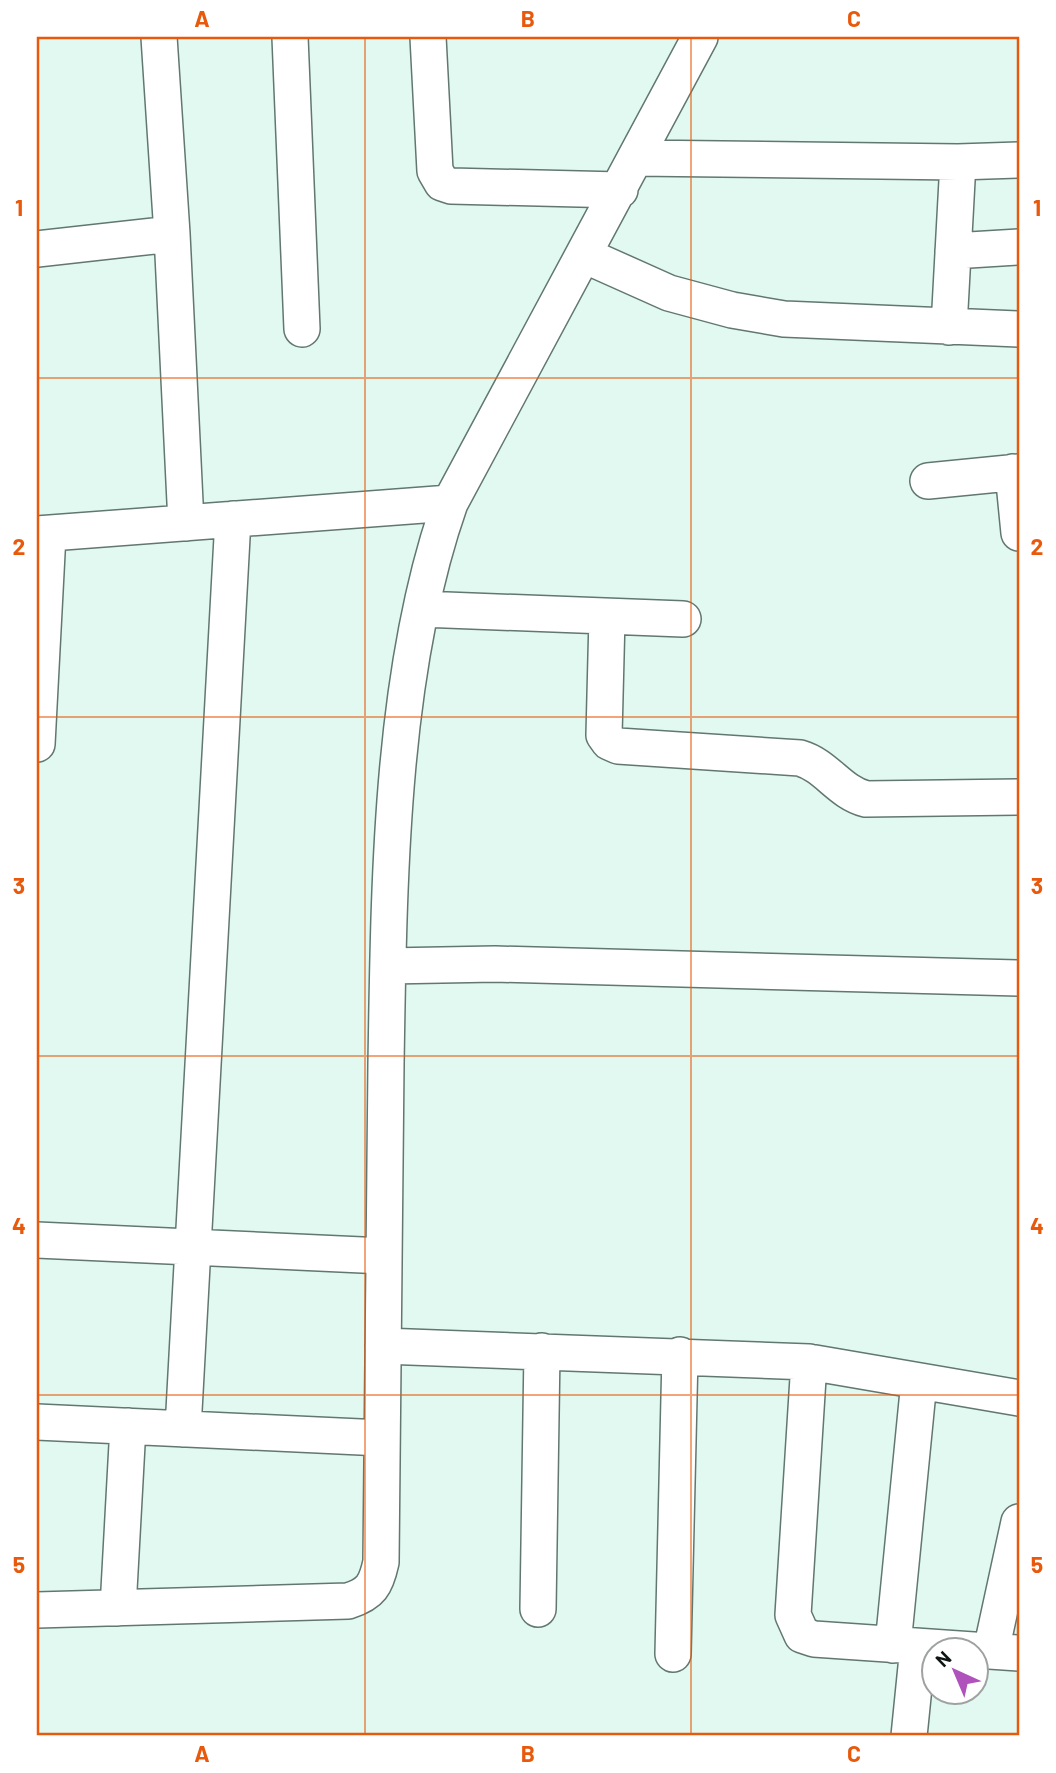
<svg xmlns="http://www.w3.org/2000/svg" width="1056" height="1773" font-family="Barlow,sans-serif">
	<rect width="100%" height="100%" fill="#e1f9f1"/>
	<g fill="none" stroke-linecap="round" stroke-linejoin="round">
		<!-- minor casing -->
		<g stroke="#61776f" stroke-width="38">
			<path id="minor" d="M159,37L172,234L186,523
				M290,37L302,329
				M428,37L435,171L442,183L451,186L620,190
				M636,158L958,162L1019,160
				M37,249L172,234
				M953,251L1019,247
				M584,255L669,293L732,310L784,319L1019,329
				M949,327L958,162
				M1013,472L1019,533
				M928,481L1019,472
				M37,534L450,503
				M421,609L683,619
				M607,617L604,735L609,742L618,746L800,758C827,766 839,792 866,799L1019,797
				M37,744L48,534
				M388,966L495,964L1019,978
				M37,1240L384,1256
				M383,1346L809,1362L1019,1398
				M809,1362L793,1615L802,1635L814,1639L1019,1653
				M37,1422L382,1438
				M183,1429L233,519
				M118,1608L128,1426
				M538,1609L542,1351
				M37,1610L348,1601C371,1594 376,1585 381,1562C382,1396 384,1230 386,1064C389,885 390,673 450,503L700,37
				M893,1645L919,1381
				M991,1651L1019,1522
				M673,1654L680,1355
				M909,1736L918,1647"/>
		</g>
		<!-- minor -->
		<use href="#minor" stroke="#fff" stroke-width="35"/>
	</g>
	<!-- grid -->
	<path fill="none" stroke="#e8590c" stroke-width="2" stroke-opacity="0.55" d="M365,37V1736M691,37V1736M37,378H1019M37,717H1019M37,1056H1019M37,1395H1019"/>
	<!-- border -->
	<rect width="1056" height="1773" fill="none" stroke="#ffffff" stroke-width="77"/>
	<!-- north arrow -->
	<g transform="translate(955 1671) rotate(316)"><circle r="33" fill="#ffffff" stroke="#9fa2a1" stroke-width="2"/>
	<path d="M0-5L12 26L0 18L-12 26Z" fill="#b052bc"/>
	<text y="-10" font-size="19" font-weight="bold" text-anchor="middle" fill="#0e1614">N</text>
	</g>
	<rect x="38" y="38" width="980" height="1696" fill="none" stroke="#e8590c" stroke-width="2.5"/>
	<g font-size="23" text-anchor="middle" font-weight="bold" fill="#e8590c">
		<text x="202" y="27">A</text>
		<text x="528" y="27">B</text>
		<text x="854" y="27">C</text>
		<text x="19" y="216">1</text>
		<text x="1037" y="216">1</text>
		<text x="19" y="555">2</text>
		<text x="1037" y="555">2</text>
		<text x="19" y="894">3</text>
		<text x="1037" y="894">3</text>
		<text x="19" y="1234">4</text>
		<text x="1037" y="1234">4</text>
		<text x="19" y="1573">5</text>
		<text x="1037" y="1573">5</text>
		<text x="202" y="1762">A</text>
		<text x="528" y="1762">B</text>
		<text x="854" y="1762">C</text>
	</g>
</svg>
